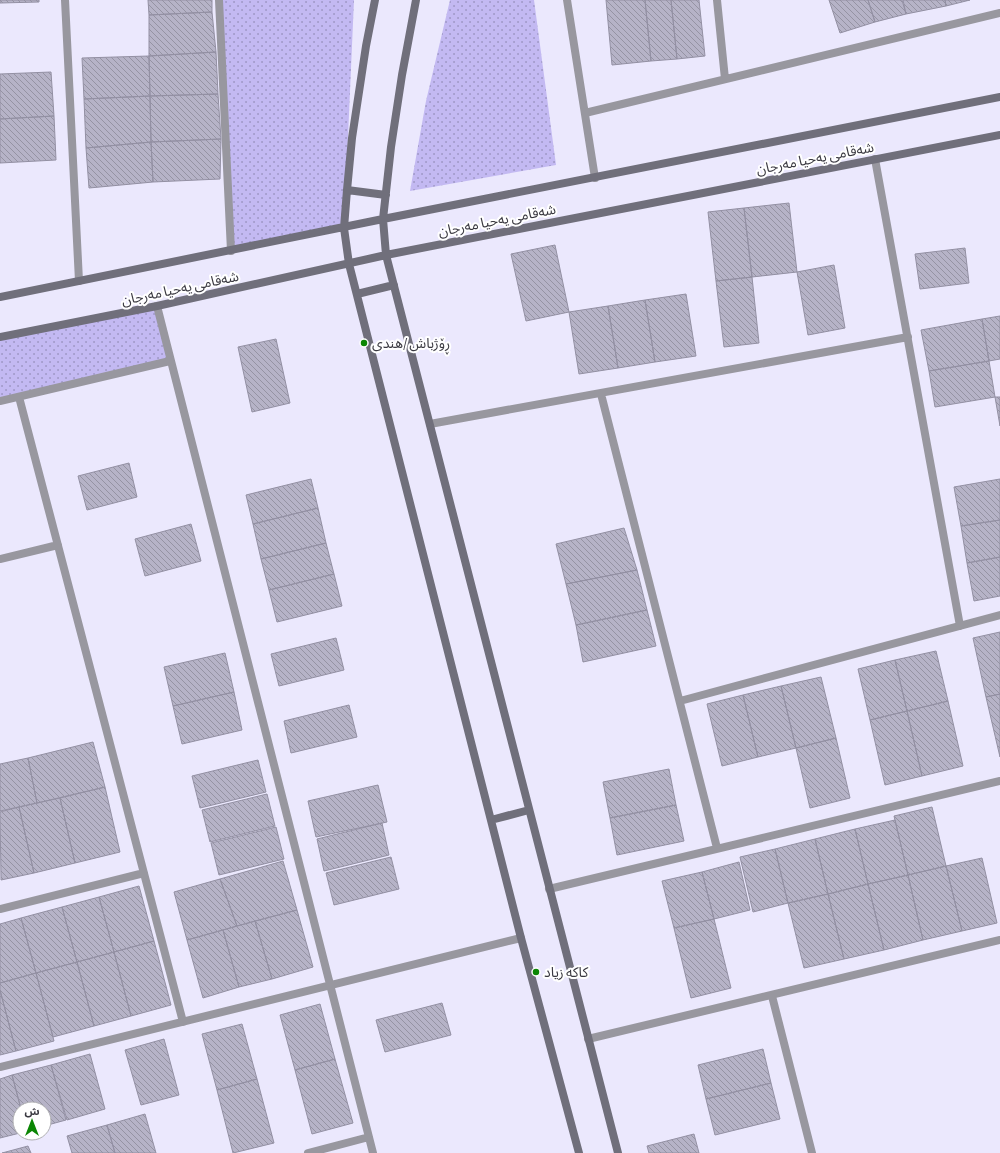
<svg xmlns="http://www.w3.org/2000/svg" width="1000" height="1153" font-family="'Alegreya Sans','Noto Sans Arabic',sans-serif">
	<defs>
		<pattern id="grass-dots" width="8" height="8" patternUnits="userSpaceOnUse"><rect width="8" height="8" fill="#c3b9f2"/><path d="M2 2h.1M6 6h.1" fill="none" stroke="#9f97c6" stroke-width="1.8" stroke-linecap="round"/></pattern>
		<pattern id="building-back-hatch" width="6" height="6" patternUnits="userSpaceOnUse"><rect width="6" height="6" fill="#b6b3c7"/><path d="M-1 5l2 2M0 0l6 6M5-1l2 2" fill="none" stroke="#9593a3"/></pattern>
	</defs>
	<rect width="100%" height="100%" fill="#ebe8fd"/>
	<!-- grass -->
	<path fill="url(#grass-dots)" d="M219,0H354L344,228L231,251Z
		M450,0H534L556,165L410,191L426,101Z
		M157,306L170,361L0,401V337Z"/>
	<!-- building -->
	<path fill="url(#building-back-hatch)" stroke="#9390a3" d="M0,0H39V2L0,3Z
		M148,0H212V12L149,15Z
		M606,0H645L651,61L612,65Z
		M645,0H671L677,59L651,61Z
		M671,0H699L705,56L677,59Z
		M829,0H868L875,22L840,33Z
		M868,0H902L906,14L875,22Z
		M903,0H945L946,6L906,14Z
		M945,0H970L946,6Z
		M212,12L216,52L149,56V15Z
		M216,52L218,94L150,96L149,56Z
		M149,56L150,96L84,99L82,58Z
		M51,72L54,116L0,119V74Z
		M218,94L221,139L151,142L150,96Z
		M150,96L151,142L86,148L84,99Z
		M54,116L56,160L0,163V119Z
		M221,139L220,179L153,182L151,142Z
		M151,142L153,182L89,188L86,148Z
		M789,203L797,272L752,277L744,208Z
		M744,208L752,277L716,281L708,212Z
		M555,245L569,312L526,321L511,254Z
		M965,248L969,283L920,289L915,254Z
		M834,265L845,328L808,335L797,272Z
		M752,277L759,343L724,347L716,281Z
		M686,294L696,356L655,362L645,300Z
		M645,300L655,362L618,368L608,306Z
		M608,306L618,368L579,374L569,312Z
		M1000,316V359L989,361L982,319Z
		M982,319L989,361L929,371L921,330Z
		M276,339L290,403L252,412L238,347Z
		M989,361L995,397L935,407L929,371Z
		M995,397H1000V426Z
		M129,463L137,497L87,510L78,476Z
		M311,479L318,508L253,524L246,495Z
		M1000,479V520L961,526L954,487Z
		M318,508L326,543L261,559L253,524Z
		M1000,520V557L967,563L961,526Z
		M191,524L201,561L145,576L135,539Z
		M624,528L637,570L566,584L556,544Z
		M326,543L334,574L269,590L261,559Z
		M1000,557V596L974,601L967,563Z
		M637,570L647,610L576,625L566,584Z
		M334,574L342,606L277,622L269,590Z
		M647,610L656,646L583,662L576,625Z
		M1000,632V694L986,697L973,638Z
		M336,638L344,670L279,686L271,654Z
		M936,651L948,701L907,711L895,660Z
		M225,653L234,692L173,706L164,667Z
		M895,660L907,711L870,720L858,669Z
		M821,677L836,738L796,748L781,686Z
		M781,686L796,748L758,757L743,695Z
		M234,692L242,730L182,744L173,706Z
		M1000,694V757L986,697Z
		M743,695L758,757L722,766L707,704Z
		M948,701L963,766L922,776L907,711Z
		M349,705L357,737L291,753L284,721Z
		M907,711L922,776L885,785L870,720Z
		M836,738L850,798L810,808L796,748Z
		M93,742L105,787L37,803L28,758Z
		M28,758L37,803L0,811V764Z
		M258,760L266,792L200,808L192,776Z
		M669,769L676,805L610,818L603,782Z
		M378,785L387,822L316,837L308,801Z
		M105,787L120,852L75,863L60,798Z
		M267,794L275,826L210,842L202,810Z
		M60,798L75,863L34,873L19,807Z
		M676,805L684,841L617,855L610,818Z
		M19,807L34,873L1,880L0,812Z
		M932,807L946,866L908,875L894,816Z
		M895,820L908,875L868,884L855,829Z
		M382,823L389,855L324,871L317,839Z
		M276,827L284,859L219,875L211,843Z
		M855,829L868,884L828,894L815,839Z
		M815,839L828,894L788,903L775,849Z
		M775,849L788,903L753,912L740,857Z
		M391,857L399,889L334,905L326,873Z
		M982,858L997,923L962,931L946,866Z
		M283,861L297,910L237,926L220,879Z
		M739,862L750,910L714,919L702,872Z
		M946,866L962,931L923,940L908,875Z
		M702,872L714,919L674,928L662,881Z
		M908,875L923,940L884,950L868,884Z
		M220,879L237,926L187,940L174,892Z
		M868,884L884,950L844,959L828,894Z
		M139,886L154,941L114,952L99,897Z
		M828,894L844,959L804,968L788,903Z
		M99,897L114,952L77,962L62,907Z
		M62,907L77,962L36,973L21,918Z
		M297,910L313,967L272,979L255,921Z
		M21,918L36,973L0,983V924Z
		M714,919L731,988L691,998L674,928Z
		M255,921L272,979L239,987L223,930Z
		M223,930L239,987L203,998L187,940Z
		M154,941L171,1005L131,1016L114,952Z
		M114,952L131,1016L94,1026L77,962Z
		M77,962L94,1026L53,1037L36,973Z
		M36,973L54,1041L16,1051L0,990V983Z
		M0,990L16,1051L0,1055Z
		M442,1003L451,1035L385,1052L376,1020Z
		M320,1004L335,1059L295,1070L280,1015Z
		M242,1024L257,1079L217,1090L202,1034Z
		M164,1039L179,1095L141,1105L125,1050Z
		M763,1049L771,1083L706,1099L698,1065Z
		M90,1054L105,1109L67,1120L51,1065Z
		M335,1059L353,1123L312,1134L295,1070Z
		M51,1065L66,1120L44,1126V1109H21L12,1075Z
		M12,1075L21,1109H20V1133L0,1138V1079Z
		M257,1079L274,1143L233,1153L217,1090Z
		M771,1083L780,1119L715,1135L706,1099Z
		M145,1114L156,1153H115L107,1125Z
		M107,1125L115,1153H72L67,1136Z
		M694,1134L699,1153H649L647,1146Z
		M28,1146L31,1153H2Z"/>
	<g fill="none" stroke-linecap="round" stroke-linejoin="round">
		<!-- street -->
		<path stroke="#98979f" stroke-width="8" d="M65,0L79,281
			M219,0L231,251
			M567,0L595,178
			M717,0L725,79
			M585,113L1000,13
			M875,159L960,626
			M157,306L373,1153
			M601,394L717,848
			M19,397L183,1022
			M0,401L170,361
			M430,424L908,337
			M0,559L58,545
			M680,701L1000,615
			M549,889L1000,781
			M0,909L144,873
			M772,996L812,1153
			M588,1039L1000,940
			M0,1067L521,938
			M308,1153L369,1137"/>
		<!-- secondary -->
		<path stroke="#706f7b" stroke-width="8" d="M375,0L366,46L352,138L347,190L344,228L349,264L521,938L579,1153
			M416,0L402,75L391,147L383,219L386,255L618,1153
			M347,190L386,195
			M357,294L394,285
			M0,297L383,219L1000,97
			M0,337L157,306L386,255L1000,135
			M491,820L529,810"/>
	</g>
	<!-- markers -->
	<g fill="#0b8604" stroke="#fff" stroke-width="1.5">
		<circle cx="364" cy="343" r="4"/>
		<circle cx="536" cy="972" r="4"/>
	</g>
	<g text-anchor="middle" stroke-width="4" stroke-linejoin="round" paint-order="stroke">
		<!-- street labels -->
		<g font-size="14" fill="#3a3941" stroke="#fff">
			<text transform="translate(815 158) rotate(-11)" y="5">شەقامی یەحیا مەرجان</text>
			<text transform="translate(497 220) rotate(-11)" y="5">شەقامی یەحیا مەرجان</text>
			<text transform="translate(180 288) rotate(-12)" y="5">شەقامی یەحیا مەرجان</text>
		</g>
		<!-- poi labels -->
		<g font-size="14" fill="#3a3941" stroke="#fff" text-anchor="start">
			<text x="372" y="348">ڕۆژباش /ھندی</text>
			<text x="544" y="977">کاکە زیاد</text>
		</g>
	</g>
	<!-- north arrow -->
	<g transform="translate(32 1121)"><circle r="19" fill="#ffffff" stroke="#b0b0b3"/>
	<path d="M0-3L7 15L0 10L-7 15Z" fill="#0b8604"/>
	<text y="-6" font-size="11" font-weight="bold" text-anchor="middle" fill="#3a3941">ش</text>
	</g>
</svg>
